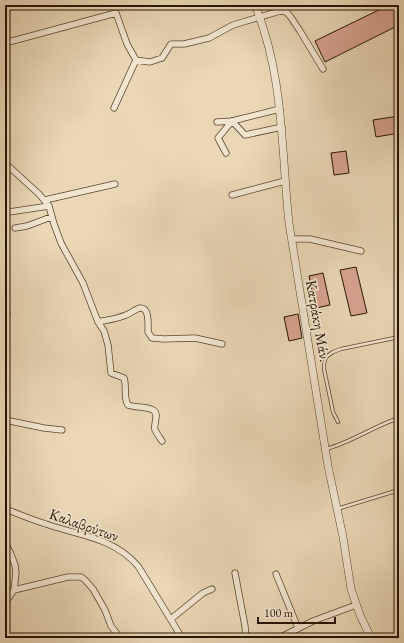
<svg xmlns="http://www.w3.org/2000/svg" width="404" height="643" font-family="'EB Garamond',serif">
	<rect width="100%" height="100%" fill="#e9d7b6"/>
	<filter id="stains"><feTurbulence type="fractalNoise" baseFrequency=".005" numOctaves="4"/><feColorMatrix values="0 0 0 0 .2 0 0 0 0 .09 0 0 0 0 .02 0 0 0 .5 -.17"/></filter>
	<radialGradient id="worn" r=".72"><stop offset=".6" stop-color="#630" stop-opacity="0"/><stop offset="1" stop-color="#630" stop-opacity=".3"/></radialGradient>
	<!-- building -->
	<path fill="#d8a290" stroke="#271401" d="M389,5H399V25L325,62L315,41Z
		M399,116V133L376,137L373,120Z
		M346,151L349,173L334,175L331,153Z
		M356,267L367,313L351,316L340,270Z
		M323,273L330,305L316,308L309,276Z
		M298,314L302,338L289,341L284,317Z"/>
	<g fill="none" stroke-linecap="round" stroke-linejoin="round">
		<!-- service casing -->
		<g stroke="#58452e" stroke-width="4">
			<path id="service" d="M338,422L333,412L324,369V364L326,357L333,352L341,349L399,337
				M326,449C352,442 374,426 399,418
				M337,509L399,490"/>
		</g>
		<!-- minor casing -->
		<g stroke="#58452e" stroke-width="7">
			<path id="minor" d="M286,12L288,5
				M5,43L116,13L127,44L136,60L150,62L162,58L171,44H184L209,38L233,25L280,11L286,12L290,16L300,31L323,69
				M114,108L136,60
				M232,121L245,135L282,127
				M217,122L232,121L280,109
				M226,153L218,138L232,121
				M5,163L39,194L49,206L54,224L61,243L83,283L98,322L104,331L108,345L111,373L124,378C127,386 123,397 128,405C135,408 146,406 153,410C160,414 153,424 155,430C157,434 160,438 162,441
				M232,195L285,181
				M45,200L115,184
				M9,212L49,206
				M15,228L27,226L51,217
				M292,239H310L361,251
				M5,314H7
				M98,322C107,320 117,319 126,315C130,314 135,309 140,308C150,307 148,326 148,332L152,338L164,339L195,338L222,344
				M5,420L44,428L62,430
				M5,509C19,514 32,520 46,524C80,536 113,537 138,566L182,638
				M5,543L10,552L15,565L16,573L14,590L5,603
				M235,573L245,626L246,638
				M276,574L298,628
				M14,590L68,577H81L85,580L93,589L105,610L111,626L120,638
				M171,619L203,593L212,589
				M279,638L313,621L356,605"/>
		</g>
		<!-- tertiary casing -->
		<g stroke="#58452e" stroke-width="8">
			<path id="tertiary" d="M255,5C284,76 281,148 289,223L328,466L343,537L351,589L360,615L371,638"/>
		</g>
		<!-- service -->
		<use href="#service" stroke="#f1e5d0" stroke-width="2.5"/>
		<!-- minor -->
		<use href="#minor" stroke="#f1e5d0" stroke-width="5.5"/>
		<!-- tertiary -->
		<use href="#tertiary" stroke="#f1e5d0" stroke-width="7"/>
	</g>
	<g text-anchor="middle" stroke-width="3.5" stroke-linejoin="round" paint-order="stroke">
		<!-- street labels -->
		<g font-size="15" fill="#271401" stroke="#f1e5d0">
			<text transform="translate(318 321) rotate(80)" y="5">Κατράκη Μάν.</text>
			<text transform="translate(84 525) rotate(19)" y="5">Καλαβρύτων</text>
		</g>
	</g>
	<!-- margin -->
	<rect width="404" height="643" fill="none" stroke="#e9d7b6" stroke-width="20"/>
	<rect x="6" y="6" width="392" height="631" fill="none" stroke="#271401" stroke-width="2"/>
	<rect x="10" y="10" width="384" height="623" fill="none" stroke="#271401"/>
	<!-- scale -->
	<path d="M258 617v6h77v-6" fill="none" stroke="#271401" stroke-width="2"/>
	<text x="264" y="617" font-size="12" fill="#271401" stroke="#f1e5d0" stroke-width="3" paint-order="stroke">100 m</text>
	<rect width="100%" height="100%" filter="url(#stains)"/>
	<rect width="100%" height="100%" fill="url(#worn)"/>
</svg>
